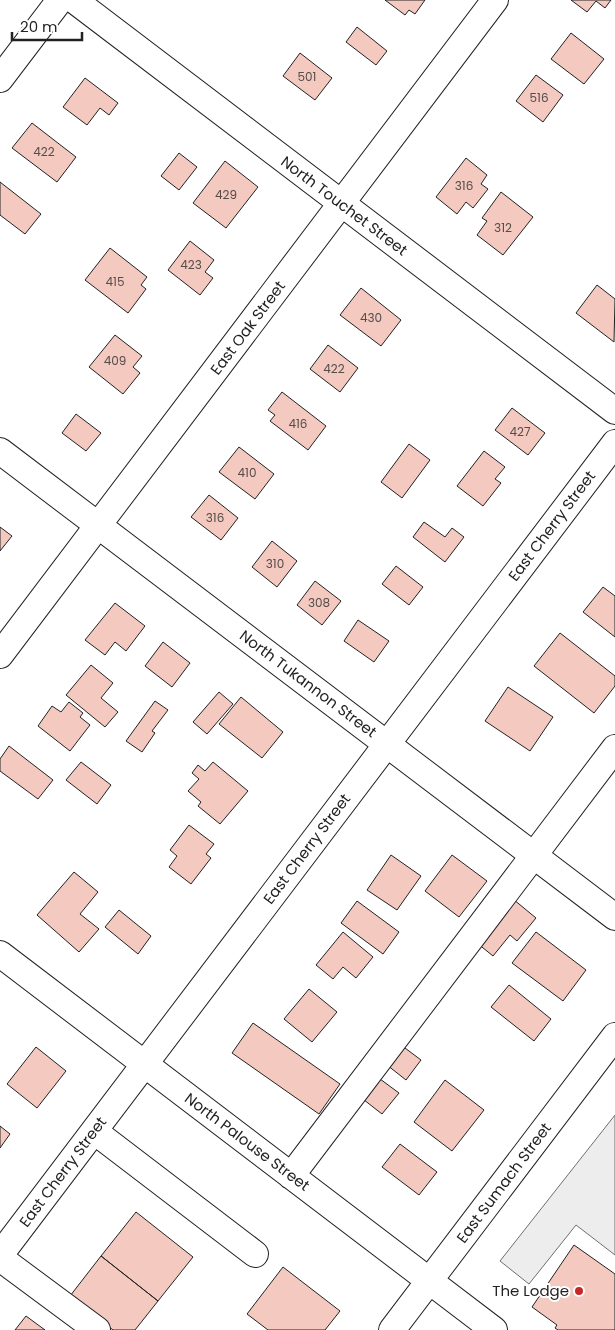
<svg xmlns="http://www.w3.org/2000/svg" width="615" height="1330" font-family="Poppins,sans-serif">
	<rect width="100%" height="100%" fill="#fff"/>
	<!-- parking -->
	<path fill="#ededed" stroke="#6f6f6f" d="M615,1115V1255L576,1225L529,1284L500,1261Z"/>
	<!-- building -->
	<path fill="#f3c9c0" stroke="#222" d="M385,0H425L415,14L409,10L405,15Z
		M571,0H611L605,8L596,1L587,12Z
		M357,27L387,51L376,65L346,42Z
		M571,33L604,59L584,84L551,59Z
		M300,53L332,78L315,100L283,76Z
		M536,75L563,95L543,122L516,101Z
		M85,78L118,103L109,115L100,108L87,125L63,107Z
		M32,123L76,157L57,182L12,148Z
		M179,153L197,167L179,190L161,176Z
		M466,158L487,175L481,184L488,189L473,208L466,202L457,214L436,197Z
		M225,161L258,187L226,228L193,203Z
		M0,182L41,214L25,234L0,215Z
		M501,192L533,217L503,255L477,235L487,221L482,218Z
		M190,241L214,260L205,272L213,278L200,295L168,270Z
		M110,248L147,277L141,285L146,289L128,313L85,280Z
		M597,285L615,299L614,342L576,313Z
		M361,288L401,320L381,346L340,315Z
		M115,335L142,356L133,367L140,373L123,394L89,367Z
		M328,345L358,368L340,392L310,369Z
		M282,392L326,426L308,450L270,421L275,415L268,410Z
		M512,408L545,433L528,455L495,430Z
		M76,414L101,433L86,451L62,433Z
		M409,444L430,460L402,498L381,482Z
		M239,447L274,474L255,499L219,472Z
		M484,451L505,467L495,479L501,483L483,506L457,486Z
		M209,495L238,518L221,540L191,517Z
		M424,522L445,537L452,528L464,537L445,562L413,537Z
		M0,527L12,536L0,551Z
		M272,541L297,561L277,587L252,567Z
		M396,566L423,587L409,605L382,584Z
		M315,581L341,601L322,625L297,605Z
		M603,587L615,596V637L583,612Z
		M115,603L145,626L126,651L115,642L105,655L85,640Z
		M358,620L389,641L374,662L344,641Z
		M560,633L615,676V686L594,713L534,666Z
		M163,642L190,663L172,687L145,666Z
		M91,665L113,683L101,698L118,712L105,727L66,695Z
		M508,687L553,717L530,751L485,721Z
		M219,692L233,704L207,734L193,722Z
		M241,697L283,732L262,758L219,724Z
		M155,701L168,710L152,731L155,733L142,752L126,741Z
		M69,702L83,713L80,717L90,725L70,751L38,726L52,706L61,712Z
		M9,746L53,780L38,799L0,771V759Z
		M81,762L111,785L97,804L66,780Z
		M213,762L248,791L220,824L198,806L201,802L188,791L199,779L192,773L198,765L205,771Z
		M189,825L214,844L206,854L211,858L191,884L169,867L177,856L170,850Z
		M391,855L421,876L397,910L367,890Z
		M452,855L487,881L459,917L425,891Z
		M74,872L98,892L80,914L99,929L79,952L37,915Z
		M513,899L536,918L517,941L510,935L493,956L477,943Z
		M357,901L399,932L383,954L341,923Z
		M119,910L151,936L138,954L105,927Z
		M343,932L373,957L356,978L343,967L333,979L316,965Z
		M536,932L586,970L563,1001L512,963Z
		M509,985L551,1019L534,1041L491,1007Z
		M309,989L337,1012L312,1042L284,1019Z
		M253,1023L340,1084L319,1114L232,1053Z
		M401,1045L421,1060L406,1080L387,1065Z
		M36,1047L66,1071L37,1108L7,1084Z
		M376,1076L399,1093L382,1114L359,1096Z
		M445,1080L484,1110L452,1151L414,1122Z
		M0,1126L10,1134L0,1148Z
		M400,1144L437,1172L419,1195L382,1167Z
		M136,1212L193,1257L158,1301L101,1256Z
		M574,1245L615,1274V1330H558L555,1328L557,1325L532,1307Z
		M101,1256L158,1301L135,1330H113L70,1296Z
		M283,1267L340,1311L325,1330H268L247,1314Z
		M26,1316L45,1330H15Z"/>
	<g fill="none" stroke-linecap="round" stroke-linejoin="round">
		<!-- minor casing -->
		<g stroke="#222" stroke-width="28">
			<path id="minor" d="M74,0L615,411
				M0,79L60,0
				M0,451L615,917
				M0,655L495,0
				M0,954L494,1330
				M94,1131L255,1254
				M291,1176L615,748
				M0,1255L615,443
				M0,1258L97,1330
				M392,1330L615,1036"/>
		</g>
		<!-- minor -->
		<use href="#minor" stroke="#fff" stroke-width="26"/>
	</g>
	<!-- markers -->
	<circle fill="#c62828" stroke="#fff" stroke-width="2" cx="579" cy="1291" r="5"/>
	<g text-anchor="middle" stroke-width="4" stroke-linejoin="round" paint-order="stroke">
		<!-- number labels -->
		<g font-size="12" fill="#564c4a">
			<text x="307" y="81">501</text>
			<text x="539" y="102">516</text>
			<text x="44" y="156">422</text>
			<text x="464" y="190">316</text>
			<text x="226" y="199">429</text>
			<text x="503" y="232">312</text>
			<text x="191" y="269">423</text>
			<text x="115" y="286">415</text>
			<text x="371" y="322">430</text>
			<text x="115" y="365">409</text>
			<text x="334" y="373">422</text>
			<text x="298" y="428">416</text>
			<text x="520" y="436">427</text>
			<text x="247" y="477">410</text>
			<text x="215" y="522">316</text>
			<text x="275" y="568">310</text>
			<text x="319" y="607">308</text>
		</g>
		<!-- street labels -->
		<g font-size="15" fill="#222" stroke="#fff">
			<text transform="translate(344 206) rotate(37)" y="5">North Touchet Street</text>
			<text transform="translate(248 328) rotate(-53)" y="5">East Oak Street</text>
			<text transform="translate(552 526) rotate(-53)" y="5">East Cherry Street</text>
			<text transform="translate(308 684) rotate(37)" y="5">North Tukannon Street</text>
			<text transform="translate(307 849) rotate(-53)" y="5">East Cherry Street</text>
			<text transform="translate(247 1142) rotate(37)" y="5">North Palouse Street</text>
			<text transform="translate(63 1172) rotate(-53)" y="5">East Cherry Street</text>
			<text transform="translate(504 1183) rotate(-53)" y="5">East Sumach Street</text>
		</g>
		<!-- poi labels -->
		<g font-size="15" fill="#222" stroke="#fff" text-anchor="end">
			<text x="569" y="1296">The Lodge</text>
		</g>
	</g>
	<!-- scale -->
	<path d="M12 32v8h70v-8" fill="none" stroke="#222222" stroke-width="2.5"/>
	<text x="20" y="32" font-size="15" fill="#222222" stroke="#ffffff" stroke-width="4" paint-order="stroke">20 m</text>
</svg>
